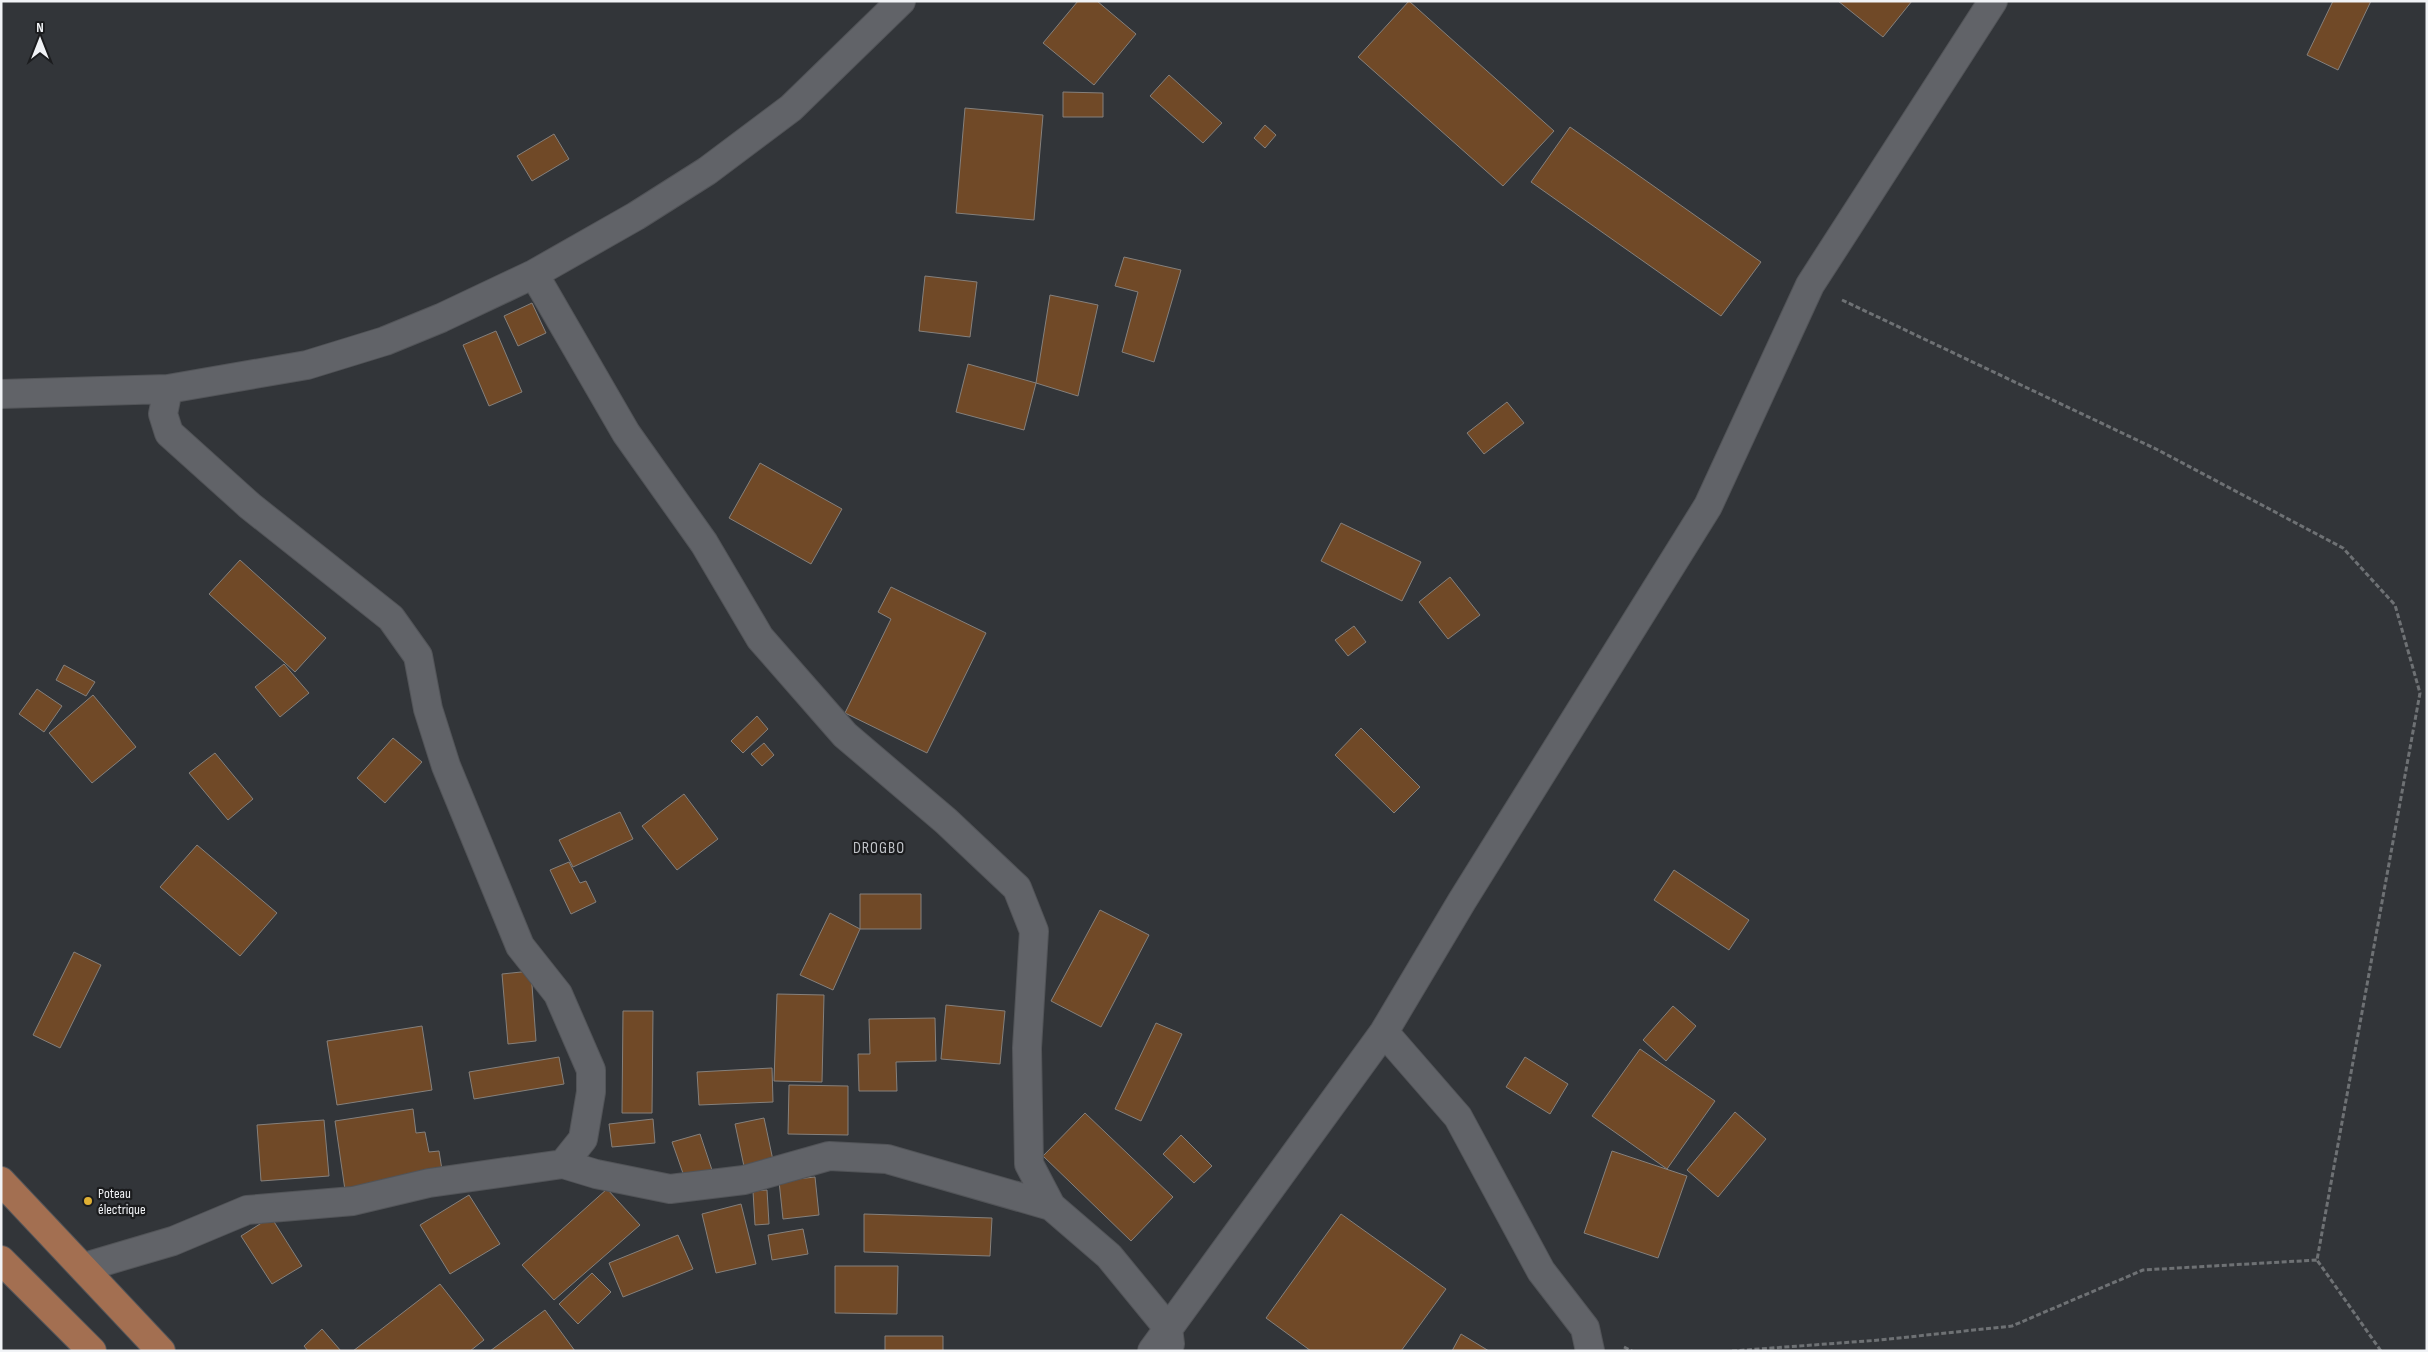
<svg xmlns="http://www.w3.org/2000/svg" width="2428" height="1352" font-family="'Sofia Sans Condensed',sans-serif">
	<rect width="100%" height="100%" fill="#323539"/>
	<!-- building -->
	<path fill="#704927" stroke="#85807c" d="M1078,1H1097L1136,34L1094,85L1043,43Z
		M1409,1L1554,131L1503,186L1358,57Z
		M1838,1H1912L1883,37Z
		M2333,1H2371L2338,70L2307,55Z
		M1169,75L1222,123L1203,143L1150,96Z
		M1063,92L1103,93V117H1063Z
		M965,108L1043,115L1034,220L956,213Z
		M1265,125L1276,135L1265,148L1254,138Z
		M1570,127L1761,262L1721,316L1531,182Z
		M554,134L569,159L532,181L517,156Z
		M1124,257L1181,270L1154,362L1122,352L1138,292L1115,286Z
		M925,276L977,282L970,337L919,331Z
		M1050,295L1098,305L1078,396L1036,383Z
		M532,303L546,333L518,346L504,316Z
		M496,331L522,392L489,406L463,345Z
		M968,364L1036,383L1024,430L956,412Z
		M1507,402L1524,423L1484,454L1467,433Z
		M760,463L842,509L811,564L729,518Z
		M1341,523L1421,562L1402,601L1321,561Z
		M240,560L326,638L295,672L209,594Z
		M1450,577L1480,615L1448,639L1419,602Z
		M891,587L986,633L927,753L845,713L891,619L878,612Z
		M1354,626L1366,642L1348,656L1335,640Z
		M284,664L309,693L280,717L255,687Z
		M64,665L95,682L86,696L56,680Z
		M37,689L62,706L44,732L19,714Z
		M93,695L136,747L92,783L49,733Z
		M757,716L768,729L743,753L731,741Z
		M1361,728L1420,787L1394,813L1335,755Z
		M393,738L422,762L385,803L357,778Z
		M764,743L774,755L762,766L751,754Z
		M215,753L253,799L228,820L189,773Z
		M684,794L718,839L677,870L642,826Z
		M620,812L633,839L573,867L559,840Z
		M197,845L277,913L240,956L160,887Z
		M569,862L580,883L586,881L596,902L571,914L550,870Z
		M1674,870L1749,920L1729,950L1654,900Z
		M860,894H921V929H860Z
		M1100,910L1149,935L1101,1027L1051,1001Z
		M830,913L860,929L833,990L800,975Z
		M74,952L101,965L60,1048L33,1035Z
		M531,971L536,1041L508,1044L502,974Z
		M777,994L824,995L822,1082L774,1081Z
		M946,1005L1005,1011L1000,1064L941,1059Z
		M1673,1006L1696,1026L1666,1061L1643,1040Z
		M623,1011H653L652,1113H622Z
		M935,1018L936,1061L896,1062L897,1091H859L858,1054H870L869,1019Z
		M1156,1023L1182,1034L1141,1121L1115,1109Z
		M422,1026L432,1090L337,1105L327,1041Z
		M1640,1049L1715,1101L1667,1169L1592,1116Z
		M559,1057L564,1084L474,1099L469,1072Z
		M1525,1057L1568,1084L1550,1114L1506,1087Z
		M772,1068L773,1102L699,1105L697,1072Z
		M789,1085L848,1086V1135L788,1134Z
		M413,1109L416,1133L425,1132L429,1152L439,1151L443,1176L345,1190L335,1121Z
		M1735,1112L1766,1139L1718,1197L1687,1170Z
		M1085,1113L1173,1197L1131,1241L1043,1156Z
		M764,1118L774,1165L745,1171L735,1124Z
		M653,1119L655,1143L612,1147L609,1124Z
		M324,1120L329,1176L261,1181L257,1125Z
		M700,1134L712,1170L685,1179L672,1142Z
		M1181,1135L1212,1166L1194,1183L1163,1154Z
		M1612,1151L1687,1176L1658,1258L1584,1233Z
		M815,1177L819,1215L783,1219L779,1181Z
		M607,1189L640,1225L554,1300L522,1265Z
		M767,1190L769,1224L755,1225L753,1191Z
		M469,1195L500,1244L450,1274L420,1225Z
		M741,1204L756,1264L716,1273L702,1214Z
		M864,1214L992,1218L990,1256L864,1252Z
		M1341,1214L1446,1289L1401,1351H1311L1266,1318Z
		M271,1217L302,1266L272,1284L241,1236Z
		M803,1229L808,1254L772,1260L768,1235Z
		M678,1235L693,1269L623,1297L609,1263Z
		M835,1266H898L897,1314L835,1313Z
		M592,1273L611,1292L578,1324L559,1304Z
		M440,1284L484,1340L470,1351H353Z
		M545,1310L575,1351H490Z
		M322,1329L341,1351H308L304,1346Z
		M1461,1334L1489,1351H1452Z
		M885,1336H943V1351H885Z"/>
	<g fill="none" stroke-linecap="round" stroke-linejoin="round">
		<!-- street casing -->
		<g stroke="#525458" stroke-width="30">
			<path id="street" d="M534,274L626,433L704,543L760,638L845,735L946,821L1017,888L1034,931L1027,1048L1029,1164L1051,1206L1109,1256L1168,1328L1170,1344
				M1,394L168,389L307,365L385,341L441,318L534,274L636,216L707,171L791,108L901,1
				M1384,1032L1458,1117L1541,1271L1585,1328L1590,1351
				M563,1164L596,1174L670,1189L744,1180L829,1156L887,1159L1051,1206
				M85,1267L173,1241L247,1210L353,1201L429,1183L563,1164L583,1139L591,1092V1070L558,994L520,946L446,766L428,709L418,656L391,618L250,506L169,433L163,414L168,389
				M1152,1351L1384,1032L1462,901L1708,506L1810,285L1993,1"/>
		</g>
		<!-- primary casing -->
		<g stroke="#525458" stroke-width="30">
			<path id="primary" d="M1,1181L161,1351
				M1,1260L92,1351"/>
		</g>
		<!-- path -->
		<path stroke="#6e7174" stroke-width="3" stroke-dasharray="5 2.5" stroke-linecap="butt" d="M1842,300L2158,450L2343,548L2395,605L2420,693L2317,1260L2381,1351
			M1624,1347L1632,1351
			M1732,1351L1880,1340L2012,1326L2143,1270L2317,1260"/>
		<!-- street -->
		<use href="#street" stroke="#616368" stroke-width="28"/>
		<!-- primary -->
		<use href="#primary" stroke="#a36f51" stroke-width="28"/>
	</g>
	<!-- markers -->
	<circle fill="#e0b034" stroke="#1b1c1e" stroke-width="2" cx="88" cy="1201" r="5"/>
	<g text-anchor="middle" stroke-width="4.5" stroke-linejoin="round" paint-order="stroke">
		<!-- poi labels -->
		<g font-size="14" fill="#f1f3f6" stroke="#1b1c1e" text-anchor="start">
			<text x="98" y="1198">Poteau<tspan x="98" dy="16">électrique</tspan></text>
		</g>
		<!-- quarter labels -->
		<g font-size="16" letter-spacing="1" fill="#c1c4c9" stroke="#1b1c1e">
			<text x="879" y="853">DROGBO</text>
		</g>
	</g>
	<!-- border -->
	<rect width="2428" height="1352" fill="none" stroke="#f1f3f6" stroke-width="5"/>
	<!-- north arrow -->
	<g transform="translate(40 40)" stroke="#1b1c1e" stroke-width="4" paint-order="stroke">
	<path d="M0-4L9 19L0 12L-9 19Z" fill="#f1f3f6"/>
	<text y="-8" font-size="14" font-weight="bold" text-anchor="middle" fill="#f1f3f6">N</text>
	</g>
</svg>
